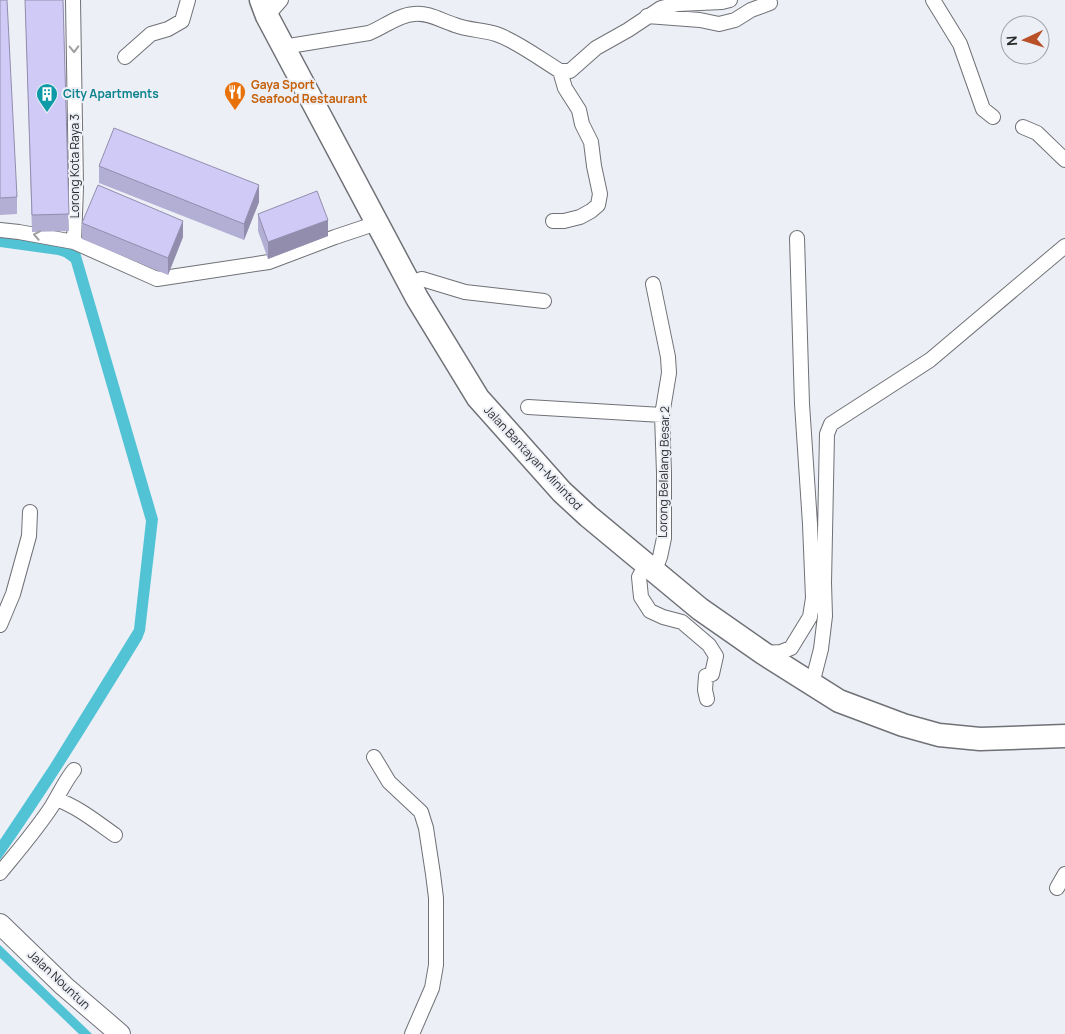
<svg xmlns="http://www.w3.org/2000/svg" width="1065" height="1034" font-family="Manrope,sans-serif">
	<rect width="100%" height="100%" fill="#edeff6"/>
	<!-- water -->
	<path fill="#51c3d5" d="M0,234L77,249L80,252L158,519L145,631L142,639C96,714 51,788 0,860V840L50,765L134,629L146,521L71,262L64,257L58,255L0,247Z
		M0,945L92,1034H79L0,958Z"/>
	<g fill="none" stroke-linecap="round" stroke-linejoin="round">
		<!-- street casing -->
		<g stroke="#6f7176" stroke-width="16">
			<path id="street" d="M73,0L76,187L74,242
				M933,0L960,44L983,109L993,117
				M267,16L281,0
				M647,16L700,20L719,24L735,20L751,10L770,3
				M283,47L369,33C384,27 398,15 414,14C428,12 442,21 455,25C468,30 483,30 496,34C515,40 542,60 560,71H570L596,48L628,30L661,8L678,4L722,2L730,0
				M125,57L151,34L168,29L182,21L188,0
				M1023,127L1037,133L1065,160
				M553,221H564L580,217L591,211L598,205L600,194L594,166L591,142L582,124L579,110L565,88L560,71
				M0,230L19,232L74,242L157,279L269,262L335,237L377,223
				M409,283L422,279L465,292L544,301
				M653,284L668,357L669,373L662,415L664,473V538L660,557L655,570
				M528,407L662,415
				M647,563L639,577L641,597L650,611L663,617L682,622L709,645L716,656L712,674L706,676L705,690L707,699
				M0,625L13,594L29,536L30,512
				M764,653L781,652L791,648L810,617L813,598L810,524L802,404L797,238
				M812,684L821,649L825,616L824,583L827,434L831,424L930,360L1065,246
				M374,757L389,782L421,812L426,828L433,874L436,898V965L432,988L412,1034
				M56,799C78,807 95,821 115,835
				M0,873C18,851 37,829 52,806C60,793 65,781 74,770
				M1057,888L1065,874"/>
		</g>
		<!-- secondary casing -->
		<g stroke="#6f7176" stroke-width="22">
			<path id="secondary" d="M0,924L64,986L120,1034"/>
		</g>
		<!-- primary casing -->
		<g stroke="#6f7176" stroke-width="25">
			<path id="primary" d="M261,0L267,16L417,298L478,398L562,492L588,516L700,609L763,653L839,701L903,725L939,735L980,739L1065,736"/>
		</g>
		<!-- street -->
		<use href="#street" stroke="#fff" stroke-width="14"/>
		<!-- secondary -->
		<use href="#secondary" stroke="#fff" stroke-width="20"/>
		<!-- primary -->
		<use href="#primary" stroke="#fff" stroke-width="22"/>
	</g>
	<!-- wall -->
	<path fill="#b3aed4" d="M0,0L17,197V214L0,215Z
		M25,0H63L69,231L32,232Z
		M99,166L259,202L244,240L99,183Z
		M258,214L328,236L268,259L258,231Z
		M82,223L183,237L168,275L82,239Z"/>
	<!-- shaded-wall -->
	<path fill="#928dad" d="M259,185V202L244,240V224Z
		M328,220V236L268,259V242Z
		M183,221V237L168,275V258Z"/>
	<!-- building -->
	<path fill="#d0caf7" stroke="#928dad" d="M0,0H7L17,197L0,198Z
		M25,0H63L69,214L32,215Z
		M114,128L259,185L244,224L99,166Z
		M98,185L183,221L168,258L82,223Z
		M317,191L328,220L268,242L258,214Z"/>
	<!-- one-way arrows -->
	<defs><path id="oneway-chevron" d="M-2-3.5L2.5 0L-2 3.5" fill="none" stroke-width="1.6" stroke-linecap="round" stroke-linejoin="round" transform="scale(1.25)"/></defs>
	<g stroke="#9f9fa0">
		<use href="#oneway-chevron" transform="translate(74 49) rotate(89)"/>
		<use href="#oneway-chevron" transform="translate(37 235) rotate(-169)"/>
	</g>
	<!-- icons -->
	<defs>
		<g id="restaurant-pin" transform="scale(1.125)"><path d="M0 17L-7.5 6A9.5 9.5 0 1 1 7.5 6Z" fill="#e8710a" stroke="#edeff6"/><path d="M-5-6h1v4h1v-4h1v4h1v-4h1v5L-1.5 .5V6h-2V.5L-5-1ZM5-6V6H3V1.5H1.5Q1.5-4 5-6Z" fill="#fff"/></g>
		<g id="building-pin" transform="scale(1.125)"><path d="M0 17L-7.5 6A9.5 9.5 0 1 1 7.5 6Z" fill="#0f9aa8" stroke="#edeff6"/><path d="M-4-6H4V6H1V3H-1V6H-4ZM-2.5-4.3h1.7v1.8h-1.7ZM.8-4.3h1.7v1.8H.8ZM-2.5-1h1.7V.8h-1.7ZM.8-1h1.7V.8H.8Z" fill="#fff"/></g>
	</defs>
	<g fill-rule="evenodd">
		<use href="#restaurant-pin" x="235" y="92"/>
		<use href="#building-pin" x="47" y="94"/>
	</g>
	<g text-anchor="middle" stroke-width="4" stroke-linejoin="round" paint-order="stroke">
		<!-- food labels -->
		<g font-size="12" font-weight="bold" fill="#c56008" stroke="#edeff6" text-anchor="start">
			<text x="251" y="89">Gaya Sport<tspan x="251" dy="14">Seafood Restaurant</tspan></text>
		</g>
		<!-- culture labels -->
		<g font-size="12" font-weight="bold" fill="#0d838f" stroke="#edeff6" text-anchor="start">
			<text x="63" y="98">City Apartments</text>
		</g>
		<!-- street labels -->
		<g font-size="12" fill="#292a2c" stroke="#edeff6">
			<text transform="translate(75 166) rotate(-90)" y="4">Lorong Kota Raya 3</text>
			<text transform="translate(533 458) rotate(47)" y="4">Jalan Bantayan-Minintod</text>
			<text transform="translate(664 472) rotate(-89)" y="4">Lorong Belalang Besar 2</text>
			<text transform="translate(59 980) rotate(43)" y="4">Jalan Nountun</text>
		</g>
	</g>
	<!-- north arrow -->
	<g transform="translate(1025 40) rotate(266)"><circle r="24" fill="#edeff6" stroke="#9fa0a5"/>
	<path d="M0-4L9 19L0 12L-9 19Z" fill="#b85127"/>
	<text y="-8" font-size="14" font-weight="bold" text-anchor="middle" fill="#292a2c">N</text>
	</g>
</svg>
